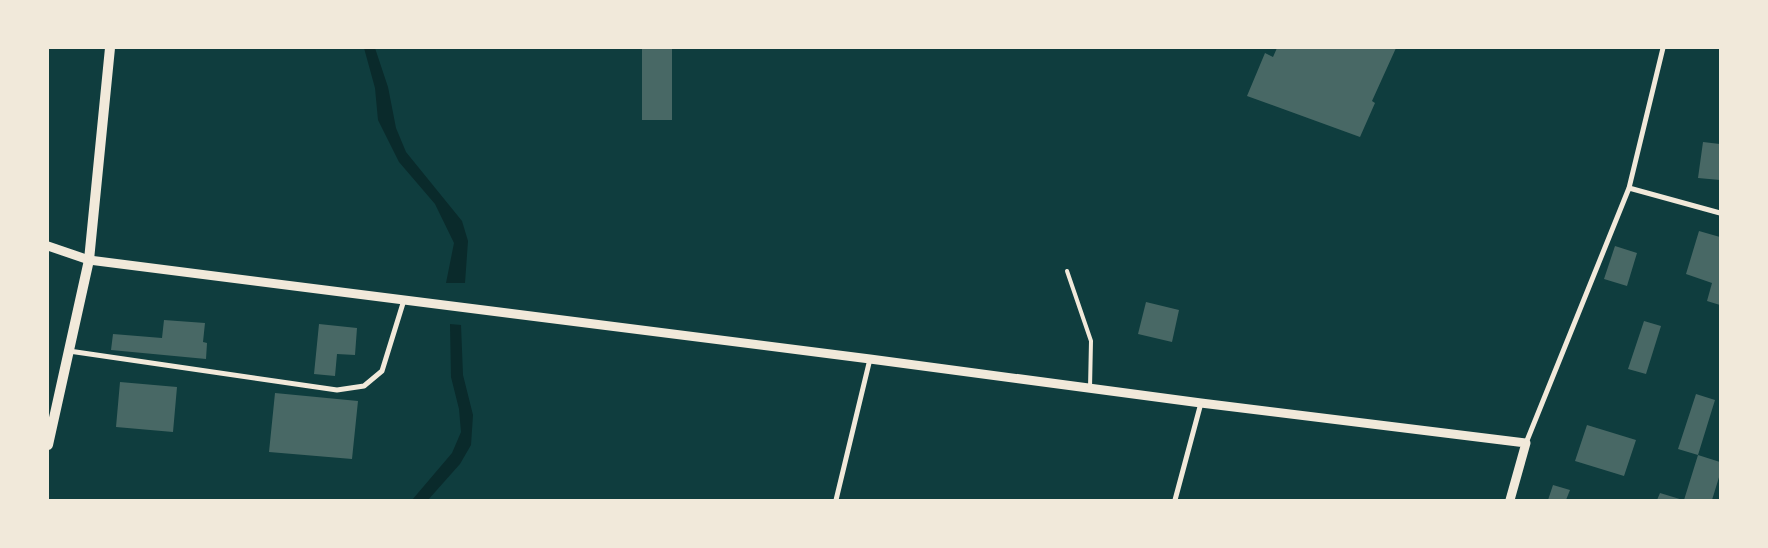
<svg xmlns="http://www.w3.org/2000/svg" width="1768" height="548" font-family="'Work Sans',sans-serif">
	<rect width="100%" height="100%" fill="#0f3d3e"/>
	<!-- water -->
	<path fill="#0a2a2b" d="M364,48H375L388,87L396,128L406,152L462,221L468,241L465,283H446L454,243L435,204L399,162L378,120L375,88Z
		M450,324L461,325L463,375L473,415L471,445L460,464L428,500H412L452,453L461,432L459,409L451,377Z"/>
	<!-- building -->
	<path fill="#486865" d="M642,48H672V120H642Z
		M1277,48H1396L1372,101L1375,103L1360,137L1247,96L1265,53L1273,57Z
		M1703,142L1720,144V180L1698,178Z
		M1699,231L1720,237V305L1707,301L1712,283L1686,274Z
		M1615,246L1637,253L1627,286L1604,279Z
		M1146,302L1179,310L1172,342L1138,334Z
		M164,320L205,323L203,342L207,343L206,359L111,350L113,334L162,338Z
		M1644,321L1661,326L1646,374L1628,369Z
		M319,324L357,328L355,355L337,354L335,376L314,374Z
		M120,382L177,387L173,432L116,427Z
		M275,393L358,401L352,459L269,452Z
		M1696,394L1715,400L1698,455L1678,449Z
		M1587,425L1636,440L1624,476L1575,461Z
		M1698,455L1720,462V474L1712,500H1684Z
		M1553,485L1570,490L1566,500H1548Z
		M1660,493L1683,500H1657Z"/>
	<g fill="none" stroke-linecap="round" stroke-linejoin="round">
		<!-- service -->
		<path stroke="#f1e9da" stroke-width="4" d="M1067,271L1091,341L1090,388"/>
		<!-- minor -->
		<path stroke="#f1e9da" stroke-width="5" d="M1629,188L1720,213
			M69,351L337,390L364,386L382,371L404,300
			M1526,443L1629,188L1663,48
			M836,500L870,359
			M1175,500L1201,403"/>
		<!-- tertiary -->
		<path stroke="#f1e9da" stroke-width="9" d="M48,246L89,260L870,359L1201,403L1526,443L1510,500"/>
		<!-- secondary -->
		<path stroke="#f1e9da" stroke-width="10" d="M48,445L89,260L110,48"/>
	</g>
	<!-- border -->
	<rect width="1768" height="548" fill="none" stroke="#f1e9da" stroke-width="98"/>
</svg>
